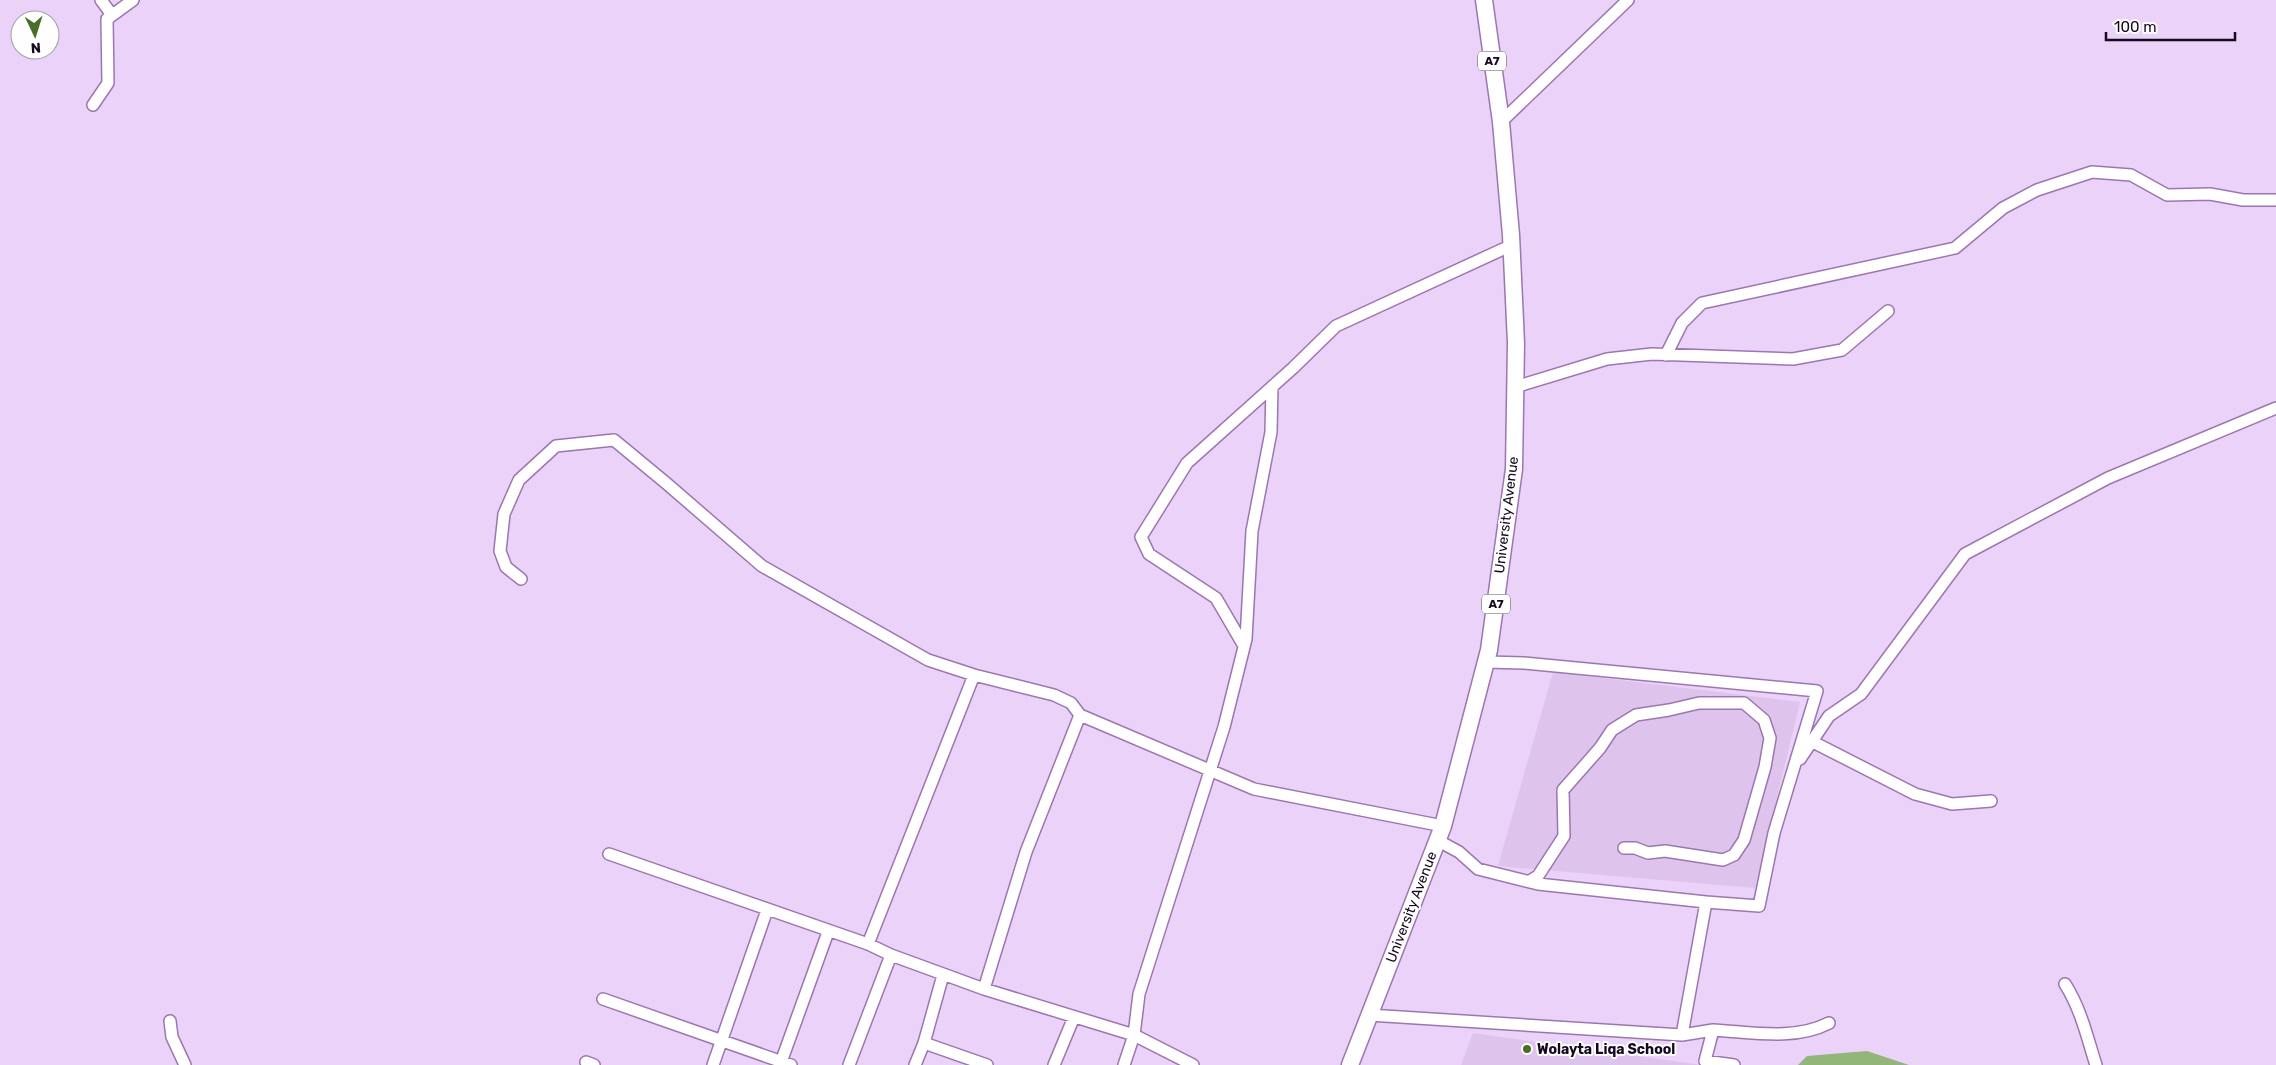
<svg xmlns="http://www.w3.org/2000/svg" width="2276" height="1065" font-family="Rubik,sans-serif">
	<rect width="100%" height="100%" fill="#ebd2f9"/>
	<!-- built -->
	<path fill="#dec3ec" d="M1553,672L1800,702L1755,888L1498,866Z
		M1473,1033L1702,1065H1461Z"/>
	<!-- forest -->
	<path fill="#92b579" d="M1867,1051L1909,1065H1798L1807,1056Z"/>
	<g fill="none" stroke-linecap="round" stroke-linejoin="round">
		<!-- minor casing -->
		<g stroke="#9c76b1" stroke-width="14">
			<path id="minor" d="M101,0L112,15
				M93,105L108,83L107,19L133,0
				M1501,122L1628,0
				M1666,355L1682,323L1702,303L1955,248L2003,208L2037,190L2092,172L2131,175L2167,195L2210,194L2243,200H2276
				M1515,387L1607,359L1652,354L1793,359L1842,350L1888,311
				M521,579L506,567L500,551L504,514L519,480L556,446L614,440L666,483L762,566L928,660L974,675L1054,695L1071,703L1080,715L1254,789L1443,826
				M1244,646L1216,598L1149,554L1141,537L1187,463L1293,368L1336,326L1512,245
				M1813,742L1915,794L1952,804L1991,801
				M1800,759L1829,716L1861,694L1965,554L2108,478L2276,408
				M1437,840L1459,852L1478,869L1538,884L1706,902L1759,906L1774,833L1817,691L1524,663L1486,662
				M609,854L868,944L891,955L984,989L1134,1035L1193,1065
				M1530,881L1538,876L1564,836L1563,790L1600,748L1612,730L1636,715L1669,710L1699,703H1744L1764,720L1770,738L1765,767L1744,840L1734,855L1723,860L1665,851L1648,853L1635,848H1624
				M868,944L974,675
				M2065,984C2081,1009 2087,1037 2096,1065
				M984,989L1026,852L1080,715
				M603,999L791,1065
				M1369,1015L1682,1035L1706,902
				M170,1021L172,1037L185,1065
				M1713,1030C1751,1032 1794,1041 1829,1023
				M1682,1035L1713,1030L1705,1061L1734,1065
				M924,1043L987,1065
				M586,1062L594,1065
				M713,1065L767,910
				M780,1065L828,932
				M849,1065L891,955
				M915,1065L924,1043L943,975
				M1054,1065L1074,1017
				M1124,1065L1134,1035L1139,994L1224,727L1246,639L1252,531L1271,432L1272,387"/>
		</g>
		<!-- highway casing -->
		<g stroke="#9c76b1" stroke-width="19">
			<path id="highway" d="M1350,1065L1443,826L1489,650L1514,469L1516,343L1511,235L1501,122L1484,0"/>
		</g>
		<!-- minor -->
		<use href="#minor" stroke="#fff" stroke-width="11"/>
		<!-- highway -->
		<use href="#highway" stroke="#fff" stroke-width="16"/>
	</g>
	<!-- markers -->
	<circle fill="#486e28" stroke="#fefefe" stroke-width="2" cx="1527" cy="1049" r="5"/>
	<g text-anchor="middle" stroke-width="4" stroke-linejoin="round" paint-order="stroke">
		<!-- shield labels -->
		<g fill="#fefefe" stroke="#5c5261" stroke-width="1">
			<rect x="1478" y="51.5" width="28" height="19" rx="4"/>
			<rect x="1482" y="594.5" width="28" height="19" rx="4"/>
		</g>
		<g font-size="12" font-weight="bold" fill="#16081e">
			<text x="1492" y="65">A7</text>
			<text x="1496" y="608">A7</text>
		</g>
		<!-- street labels -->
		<g font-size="14" fill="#16081e" stroke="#fefefe">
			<text transform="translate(1506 515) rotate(-83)" y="5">University Avenue</text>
			<text transform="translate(1411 907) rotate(-69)" y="5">University Avenue</text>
		</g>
		<!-- poi labels -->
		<g font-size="14" font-weight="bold" fill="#16081e" stroke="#fefefe" text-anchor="start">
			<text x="1537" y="1054">Wolayta Liqa School</text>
		</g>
	</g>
	<!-- north arrow -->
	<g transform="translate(35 35) rotate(176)"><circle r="24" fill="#fefefe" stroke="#a19ca4"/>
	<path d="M0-4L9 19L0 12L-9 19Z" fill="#486e28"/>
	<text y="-8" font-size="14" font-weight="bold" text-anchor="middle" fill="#16081e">N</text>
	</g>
	<!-- scale -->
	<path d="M2106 32v8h129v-8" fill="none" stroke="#16081e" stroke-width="2.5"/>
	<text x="2114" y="32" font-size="15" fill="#16081e" stroke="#fefefe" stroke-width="4" paint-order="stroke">100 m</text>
</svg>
